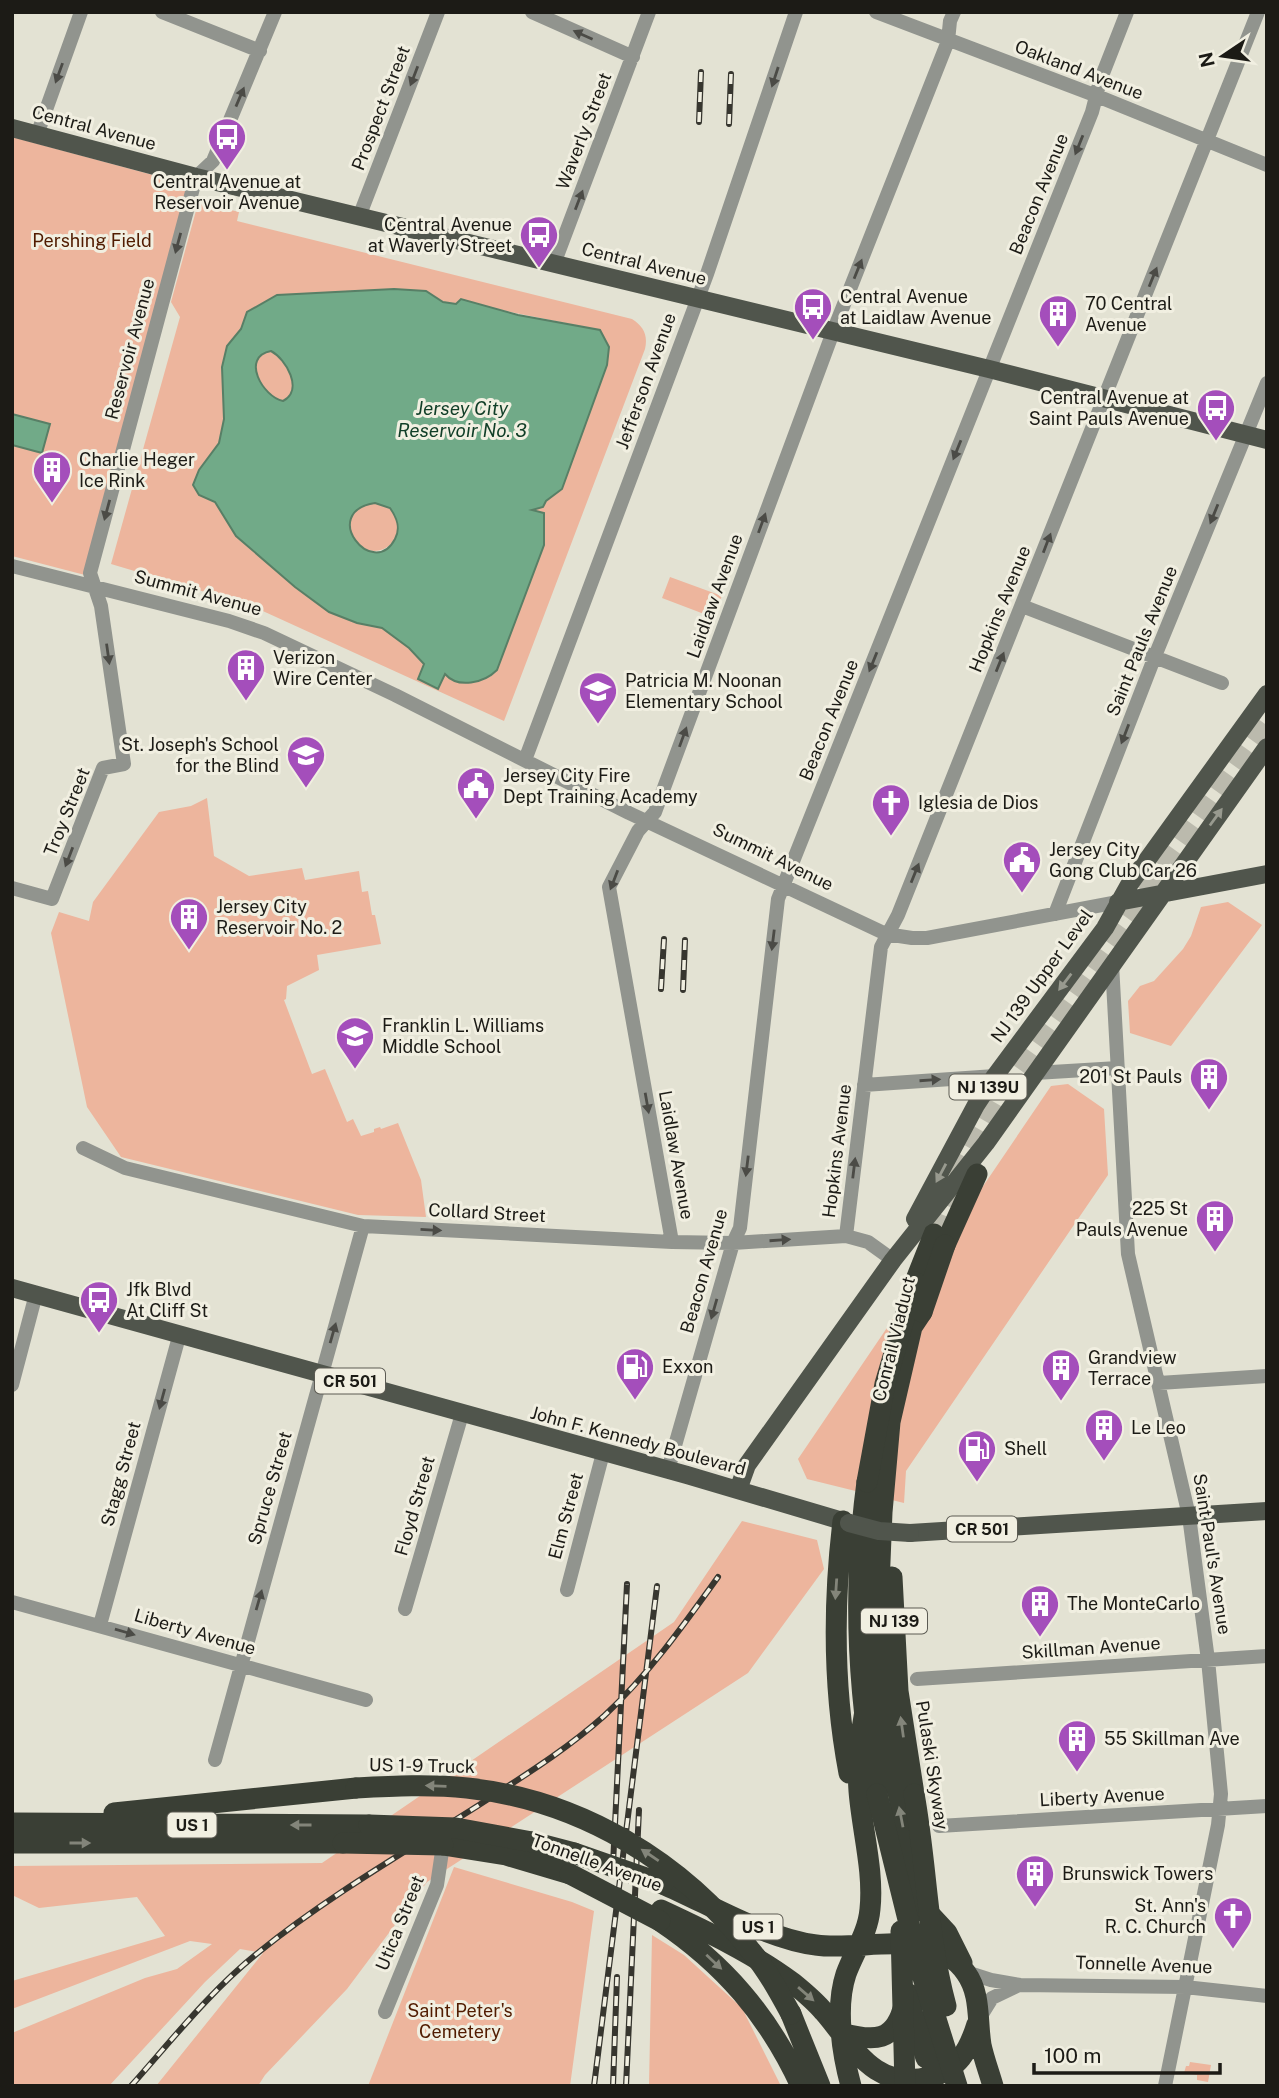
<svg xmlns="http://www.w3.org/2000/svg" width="1279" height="2098" font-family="'Public Sans',sans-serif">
	<rect width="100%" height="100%" fill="#e3e2d3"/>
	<!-- green -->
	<path fill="#edb59d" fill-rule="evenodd" d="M12,137L190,185L85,575L12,556Z
		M204,203L239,212L237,221L632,319C644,327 648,335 645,349L504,721L252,606L111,564L180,317L171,302L197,207ZM426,291L444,302L491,308L600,330L609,347L607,365L562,489L532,510L544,513V545L497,670L490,677L444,674L418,679L424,664L409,648L382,628L357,623L236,536L215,502L199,470L219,443L224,419L222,367L227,346L241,329L247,312Z
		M271,351C286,359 304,390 283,401C263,397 240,357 271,351Z
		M350 527a24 24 0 1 1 48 0a24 24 0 1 1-48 0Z
		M670,577L722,596L712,617L662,598Z
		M207,798L214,856L249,876L302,868L305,880L359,871L362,892L368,891L372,915H375L381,944L317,955L319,970L287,986L286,999L284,1000L312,1074L325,1069L347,1122L353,1119L361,1136L374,1132V1129L380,1127L381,1129L398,1123L421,1180L426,1217L358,1215L121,1157L87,1107L51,933L59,912L89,921L93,902L159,812L191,806Z
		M1228,902L1262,925L1171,1046L1130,1033L1128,1001L1140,986L1154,981L1183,949L1191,936L1201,907Z
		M1068,1084L1104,1109L1108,1175L906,1471L904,1503L807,1479L798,1459L1051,1086Z
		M742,1521L817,1540L824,1569L748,1673L427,1882L347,1989L265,2075L258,2086H156L263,1953L240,1949L205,1982L109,2086H12V2033L145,1978L177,1969L212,1944L190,1941L12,2009V1981L165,1936L137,1897L39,1908L12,1895V1866L322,1863L674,1622Z
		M454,1867L572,1902L594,1911L570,2086H368Z
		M652,1935L684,1955L742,2008L781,2086H649Z
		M1190,2062L1211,2065L1208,2082L1197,2080V2075L1184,2073L1186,2066H1189Z"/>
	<!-- water -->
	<path fill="#71aa88" stroke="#587f66" stroke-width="2" fill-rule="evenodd" d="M394,289L426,291L443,302L456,304L461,299L518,315L600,330L609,347L607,365L562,489L546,501L543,507L532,510L544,513V545L497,670C484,683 458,689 445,674L438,689L418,679L424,664L409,648L382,628L357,623L329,612L295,587L236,536L215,502L199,495L193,485L199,470L219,443L224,419L222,367L227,346L241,329L247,312L277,295ZM271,351C286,359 304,390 283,401C263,397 240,357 271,351ZM375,503L390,508C397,518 401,528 395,539C373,581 318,512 375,503Z
		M12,414L50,424L42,453L12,445Z"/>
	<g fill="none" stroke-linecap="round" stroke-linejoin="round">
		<!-- highway-tunnel -->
		<path stroke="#bbbaad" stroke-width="21" stroke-dasharray="21 10" stroke-linecap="butt" d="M934,1234L965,1159L1002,1094L1267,724"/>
		<!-- minor -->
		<path stroke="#91948e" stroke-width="14" d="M162,12L260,51
			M532,12L633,57
			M876,12L1097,96L1267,165
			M37,135L81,12
			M359,217L438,12
			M554,264L649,12
			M12,566L229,621L264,633L395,695L629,813L886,934L912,938H927L1118,902
			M1022,606L1222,683
			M525,760L707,274L796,12
			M12,888L52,899L103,768L124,764L101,606L90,573L196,177L213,161L275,12
			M1055,914L1155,656L1267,383
			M1112,964L1128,1254L1189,1516L1208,1660L1221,1794L1218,1825L1165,2086
			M1035,1073L1118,1068
			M864,1085L995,1076
			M83,1148L125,1168L363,1226L672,1242L733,1243L846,1236L868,1242L893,1260
			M846,1236L881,947L898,915L1258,12
			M672,1242L609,887L638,831L655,812L833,332L948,41L950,21L954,12
			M1159,1383L1267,1376
			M12,1385L36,1294
			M668,1470L733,1243L740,1228L778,899L1092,112L1100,81L1127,12
			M567,1590L603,1453
			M12,1602L366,1700
			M405,1609L462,1414
			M100,1625L180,1333
			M917,1679L1267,1656
			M215,1760L363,1226
			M939,1826L1267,1806
			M966,1972L991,1980L1020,1985L1185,1987L1267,1996
			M385,2012L437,1885L443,1845
			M979,2019L992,1998L1019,1985"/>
		<!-- major -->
		<path stroke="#50554c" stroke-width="18" d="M12,128L196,177L989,369L1267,440
			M1118,902L1267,874
			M915,1219L976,1105L995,1076L1105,928L1129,885L1267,694
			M12,1288L687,1475L849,1523
			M738,1490L747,1465L893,1260L986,1143L1267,747
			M910,1533L1267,1511"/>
		<!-- highway -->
		<path stroke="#3a3f35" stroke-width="21" d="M945,1245L977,1174
			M915,1282L934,1234
			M867,1482C853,1586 857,1691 877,1794
			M843,1521C833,1605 833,1689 849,1773
			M892,1577L898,1691L914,1794
			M114,1813L356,1788
			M12,1823L369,1825
			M532,1842L574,1853
			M12,1843H343
			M443,1845L506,1855L570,1874
			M663,1884C709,1904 767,1939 816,1945C864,1952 933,1925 966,1973C981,1994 977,2020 981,2045C984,2059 989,2072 993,2086
			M921,1905L947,1933L962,1963
			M661,1910C706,1931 753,1953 793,1983C804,1992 815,2001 824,2012C855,2048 874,2091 930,2077C958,2070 969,2050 977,2024
			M921,1911L889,1746L881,1680L878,1611L882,1512L890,1422L912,1327L922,1312
			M660,1921C724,1964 768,2015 801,2086
			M909,1994L914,2021L926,2058
			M791,2014L820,2086
			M842,2033C874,2042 895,2042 904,2005
			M933,2076L931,2043L934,2009
			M851,2086C842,2053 835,2007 846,1974C854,1952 868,1933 870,1909C874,1871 862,1830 859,1791C857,1764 860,1738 865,1711"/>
		<!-- rail casing -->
		<g stroke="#37362f" stroke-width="6">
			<path id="rail" d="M699,122L701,72
				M729,124L731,74
				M661,989L664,939
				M683,990L685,940
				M613,1864L627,1584
				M131,2086C172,2040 210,1991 259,1952C327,1897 405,1852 479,1805C522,1777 566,1750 604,1716C648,1675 683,1626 718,1577
				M594,2086L657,1586
				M613,2086L617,1977
				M626,2086L639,1810"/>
		</g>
		<!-- rail -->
		<use href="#rail" stroke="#f1efe1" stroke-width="3.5" stroke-dasharray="10" stroke-linecap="butt"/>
		<!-- major-bridge -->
		<path stroke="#50554c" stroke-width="18" d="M849,1523L879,1531L910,1533"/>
		<!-- highway-bridge -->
		<path stroke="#3a3f35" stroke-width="21" d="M922,1312L945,1245
			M867,1482L885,1384L915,1282
			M356,1788C393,1786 430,1784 467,1788C580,1800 683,1862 751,1951C767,1970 779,1992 791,2014
			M877,1794L920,1968L957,2086
			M914,1794C927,1865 927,1937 946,2006
			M369,1825L456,1828L532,1842
			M343,1843L443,1845
			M574,1853L663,1884
			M570,1874L660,1921
			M901,1931L905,2086"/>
	</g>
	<!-- one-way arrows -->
	<defs><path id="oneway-solid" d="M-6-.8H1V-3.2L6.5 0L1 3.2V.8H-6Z" transform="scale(1.75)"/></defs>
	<g fill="#4b4b46">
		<use href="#oneway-solid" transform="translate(583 35) rotate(-156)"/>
		<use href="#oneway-solid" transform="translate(59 73) rotate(110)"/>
		<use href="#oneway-solid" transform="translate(414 76) rotate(111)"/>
		<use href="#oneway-solid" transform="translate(775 77) rotate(108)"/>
		<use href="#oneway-solid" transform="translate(240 97) rotate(-67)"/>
		<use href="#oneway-solid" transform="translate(1079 145) rotate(112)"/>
		<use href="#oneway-solid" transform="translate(579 200) rotate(-69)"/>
		<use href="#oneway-solid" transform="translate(178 243) rotate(105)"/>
		<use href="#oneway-solid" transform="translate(858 269) rotate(-68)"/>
		<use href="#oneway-solid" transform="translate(1153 277) rotate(-68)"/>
		<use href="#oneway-solid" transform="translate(957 450) rotate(112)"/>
		<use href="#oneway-solid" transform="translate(107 510) rotate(105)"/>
		<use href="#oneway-solid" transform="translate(1214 514) rotate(112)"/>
		<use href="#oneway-solid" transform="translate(762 523) rotate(-70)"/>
		<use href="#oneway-solid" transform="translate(1047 543) rotate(-69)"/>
		<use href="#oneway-solid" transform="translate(108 654) rotate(82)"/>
		<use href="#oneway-solid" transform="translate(873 662) rotate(112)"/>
		<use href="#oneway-solid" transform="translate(1000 662) rotate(-68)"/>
		<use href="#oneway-solid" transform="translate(1125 734) rotate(111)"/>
		<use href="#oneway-solid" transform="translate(683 737) rotate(-70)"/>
		<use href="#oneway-solid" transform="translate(69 857) rotate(111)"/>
		<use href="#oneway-solid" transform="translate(915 873) rotate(-68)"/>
		<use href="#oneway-solid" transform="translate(614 880) rotate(111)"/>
		<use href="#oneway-solid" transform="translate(773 940) rotate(97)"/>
		<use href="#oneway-solid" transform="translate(930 1080) rotate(-4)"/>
		<use href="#oneway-solid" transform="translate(647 1103) rotate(80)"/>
		<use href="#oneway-solid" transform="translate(747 1166) rotate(97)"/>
		<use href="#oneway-solid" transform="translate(854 1168) rotate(-83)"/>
		<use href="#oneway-solid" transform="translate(431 1230) rotate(3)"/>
		<use href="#oneway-solid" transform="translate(780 1240) rotate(-4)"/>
		<use href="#oneway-solid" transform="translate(714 1309) rotate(106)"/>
		<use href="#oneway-solid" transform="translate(333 1333) rotate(-74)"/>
		<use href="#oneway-solid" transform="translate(162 1399) rotate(105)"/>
		<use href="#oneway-solid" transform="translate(259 1600) rotate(-74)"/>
		<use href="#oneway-solid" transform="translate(125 1632) rotate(16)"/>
	</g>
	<g fill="#989a8f">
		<use href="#oneway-solid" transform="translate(1216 817) rotate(-54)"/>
		<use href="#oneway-solid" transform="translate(1065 982) rotate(127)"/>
		<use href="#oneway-solid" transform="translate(941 1173) rotate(118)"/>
	</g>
	<g fill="#83857a">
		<use href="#oneway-solid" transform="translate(836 1589) rotate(94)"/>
		<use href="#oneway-solid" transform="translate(902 1727) rotate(-98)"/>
		<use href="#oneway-solid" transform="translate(436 1786) rotate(-178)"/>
		<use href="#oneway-solid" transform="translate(901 1817) rotate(-101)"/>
		<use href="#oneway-solid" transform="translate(301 1825) rotate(180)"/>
		<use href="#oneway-solid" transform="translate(80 1843)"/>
		<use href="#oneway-solid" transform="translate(650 1855) rotate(-146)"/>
		<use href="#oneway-solid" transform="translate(714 1962) rotate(43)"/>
		<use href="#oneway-solid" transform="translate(806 1994) rotate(41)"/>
	</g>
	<!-- icons -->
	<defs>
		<g id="bus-pin" transform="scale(2.0125)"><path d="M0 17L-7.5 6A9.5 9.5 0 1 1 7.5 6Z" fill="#a44ebb" stroke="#f1efe1"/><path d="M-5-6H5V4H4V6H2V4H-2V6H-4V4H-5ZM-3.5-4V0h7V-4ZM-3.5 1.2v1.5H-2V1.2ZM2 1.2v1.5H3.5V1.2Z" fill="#fff"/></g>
		<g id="building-pin" transform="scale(2.0125)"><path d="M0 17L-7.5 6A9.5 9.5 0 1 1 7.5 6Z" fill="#a44ebb" stroke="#f1efe1"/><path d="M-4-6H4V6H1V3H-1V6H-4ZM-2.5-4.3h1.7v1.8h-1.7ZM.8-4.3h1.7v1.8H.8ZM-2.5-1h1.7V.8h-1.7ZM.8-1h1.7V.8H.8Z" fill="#fff"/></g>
		<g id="school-pin" transform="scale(2.0125)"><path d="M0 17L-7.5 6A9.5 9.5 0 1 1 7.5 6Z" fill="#a44ebb" stroke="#f1efe1"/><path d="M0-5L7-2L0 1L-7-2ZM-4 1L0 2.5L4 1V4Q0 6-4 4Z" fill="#fff"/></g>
		<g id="civic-pin" transform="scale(2.0125)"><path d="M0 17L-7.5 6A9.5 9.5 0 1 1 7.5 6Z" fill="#a44ebb" stroke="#f1efe1"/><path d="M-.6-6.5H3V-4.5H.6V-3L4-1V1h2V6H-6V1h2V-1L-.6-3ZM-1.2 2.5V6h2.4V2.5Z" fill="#fff"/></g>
		<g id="church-pin" transform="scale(2.0125)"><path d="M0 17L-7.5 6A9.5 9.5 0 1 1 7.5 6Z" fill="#a44ebb" stroke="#f1efe1"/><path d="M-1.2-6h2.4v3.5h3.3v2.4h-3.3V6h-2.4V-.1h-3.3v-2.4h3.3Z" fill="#fff"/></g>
		<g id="fuel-pin" transform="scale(2.0125)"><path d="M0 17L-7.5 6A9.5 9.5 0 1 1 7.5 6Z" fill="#a44ebb" stroke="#f1efe1"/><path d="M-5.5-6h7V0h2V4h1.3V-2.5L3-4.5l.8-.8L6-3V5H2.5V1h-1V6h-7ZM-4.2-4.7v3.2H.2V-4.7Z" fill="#fff"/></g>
	</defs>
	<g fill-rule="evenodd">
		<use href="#bus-pin" x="227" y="137"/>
		<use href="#bus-pin" x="539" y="235"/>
		<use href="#bus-pin" x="813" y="307"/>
		<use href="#building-pin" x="1058" y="314"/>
		<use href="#bus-pin" x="1216" y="408"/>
		<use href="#building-pin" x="52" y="470"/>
		<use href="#building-pin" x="246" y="668"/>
		<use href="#school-pin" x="598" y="691"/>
		<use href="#school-pin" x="306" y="755"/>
		<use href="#civic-pin" x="476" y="786"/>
		<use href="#church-pin" x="891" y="803"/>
		<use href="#civic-pin" x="1022" y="860"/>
		<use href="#building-pin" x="189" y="917"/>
		<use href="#school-pin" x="355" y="1036"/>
		<use href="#building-pin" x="1209" y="1077"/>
		<use href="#building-pin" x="1215" y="1219"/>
		<use href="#bus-pin" x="99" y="1300"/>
		<use href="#fuel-pin" x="635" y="1367"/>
		<use href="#building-pin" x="1061" y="1368"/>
		<use href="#building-pin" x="1104" y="1428"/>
		<use href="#fuel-pin" x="977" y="1449"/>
		<use href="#building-pin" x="1040" y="1604"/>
		<use href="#building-pin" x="1077" y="1739"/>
		<use href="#building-pin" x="1035" y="1874"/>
		<use href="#church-pin" x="1233" y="1916"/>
	</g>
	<g text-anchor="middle" stroke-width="6" stroke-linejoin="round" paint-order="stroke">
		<!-- shield labels -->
		<g fill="#f1efe1" stroke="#5c5b53" stroke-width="2">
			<rect x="949.5" y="1074.5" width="77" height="25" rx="5"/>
			<rect x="315" y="1368.5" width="70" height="25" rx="5"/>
			<rect x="947" y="1516.5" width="70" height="25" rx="5"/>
			<rect x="861" y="1608.5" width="66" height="25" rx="5"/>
			<rect x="167.5" y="1812.5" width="49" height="25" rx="5"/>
			<rect x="733.5" y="1914.5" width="49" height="25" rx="5"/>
		</g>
		<g font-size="16" font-weight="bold" fill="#1c1b16">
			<text x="988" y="1093">NJ 139U</text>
			<text x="350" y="1387">CR 501</text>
			<text x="982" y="1535">CR 501</text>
			<text x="894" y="1627">NJ 139</text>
			<text x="192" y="1831">US 1</text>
			<text x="758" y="1933">US 1</text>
		</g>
		<!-- street labels -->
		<g font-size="18" fill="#1c1b16" stroke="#f1efe1">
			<text transform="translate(1079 70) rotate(21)" y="6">Oakland Avenue</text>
			<text transform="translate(381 108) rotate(-69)" y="6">Prospect Street</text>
			<text transform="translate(94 128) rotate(15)" y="6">Central Avenue</text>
			<text transform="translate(584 131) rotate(-69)" y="6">Waverly Street</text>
			<text transform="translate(1039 194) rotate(-68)" y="6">Beacon Avenue</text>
			<text transform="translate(644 264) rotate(14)" y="6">Central Avenue</text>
			<text transform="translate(130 349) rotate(-75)" y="6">Reservoir Avenue</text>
			<text transform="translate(646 381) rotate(-70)" y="6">Jefferson Avenue</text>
			<text transform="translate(198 593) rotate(15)" y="6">Summit Avenue</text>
			<text transform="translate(715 596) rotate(-70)" y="6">Laidlaw Avenue</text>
			<text transform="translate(1000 609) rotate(-68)" y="6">Hopkins Avenue</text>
			<text transform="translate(1142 641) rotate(-68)" y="6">Saint Pauls Avenue</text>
			<text transform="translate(829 720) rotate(-68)" y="6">Beacon Avenue</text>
			<text transform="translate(67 812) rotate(-68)" y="6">Troy Street</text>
			<text transform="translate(773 857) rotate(26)" y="6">Summit Avenue</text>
			<text transform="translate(1042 976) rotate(-54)" y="6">NJ 139 Upper Level</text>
			<text transform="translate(837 1151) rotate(-83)" y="6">Hopkins Avenue</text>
			<text transform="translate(676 1155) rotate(80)" y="6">Laidlaw Avenue</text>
			<text transform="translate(487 1213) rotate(3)" y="6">Collard Street</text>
			<text transform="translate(704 1271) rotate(-74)" y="6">Beacon Avenue</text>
			<text transform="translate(894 1339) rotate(-76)" y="6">Conrail Viaduct</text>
			<text transform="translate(638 1441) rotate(15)" y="6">John F. Kennedy Boulevard</text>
			<text transform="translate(121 1474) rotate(-75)" y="6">Stagg Street</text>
			<text transform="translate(270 1488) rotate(-74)" y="6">Spruce Street</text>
			<text transform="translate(415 1506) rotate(-74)" y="6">Floyd Street</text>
			<text transform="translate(566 1516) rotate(-75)" y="6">Elm Street</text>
			<text transform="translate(1212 1554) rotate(81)" y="6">Saint Paul's Avenue</text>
			<text transform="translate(195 1632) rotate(16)" y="6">Liberty Avenue</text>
			<text transform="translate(1091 1648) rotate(-4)" y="6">Skillman Avenue</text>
			<text transform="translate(932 1765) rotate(81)" y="6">Pulaski Skyway</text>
			<text transform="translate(422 1766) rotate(1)" y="6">US 1-9 Truck</text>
			<text transform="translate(1102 1797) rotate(-3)" y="6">Liberty Avenue</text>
			<text transform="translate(597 1863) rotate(20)" y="6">Tonnelle Avenue</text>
			<text transform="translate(400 1923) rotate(-68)" y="6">Utica Street</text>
			<text transform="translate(1144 1965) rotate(2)" y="6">Tonnelle Avenue</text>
		</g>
		<!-- poi labels -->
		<g font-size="18" fill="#1c1b16" stroke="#f1efe1" text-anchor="start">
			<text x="227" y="188" text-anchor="middle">Central Avenue at<tspan x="227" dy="21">Reservoir Avenue</tspan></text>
			<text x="512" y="231" text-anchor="end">Central Avenue<tspan x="512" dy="21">at Waverly Street</tspan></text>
			<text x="840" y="303">Central Avenue<tspan x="840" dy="21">at Laidlaw Avenue</tspan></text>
			<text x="1085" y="310">70 Central<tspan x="1085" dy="21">Avenue</tspan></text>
			<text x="1189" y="404" text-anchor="end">Central Avenue at<tspan x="1189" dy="21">Saint Pauls Avenue</tspan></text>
			<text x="79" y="466">Charlie Heger<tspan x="79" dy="21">Ice Rink</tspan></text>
			<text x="273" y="664">Verizon<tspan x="273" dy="21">Wire Center</tspan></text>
			<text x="625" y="687">Patricia M. Noonan<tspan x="625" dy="21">Elementary School</tspan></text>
			<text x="279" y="751" text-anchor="end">St. Joseph's School<tspan x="279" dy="21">for the Blind</tspan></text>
			<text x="503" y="782">Jersey City Fire<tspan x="503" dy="21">Dept Training Academy</tspan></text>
			<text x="918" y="809">Iglesia de Dios</text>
			<text x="1049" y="856">Jersey City<tspan x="1049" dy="21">Gong Club Car 26</tspan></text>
			<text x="216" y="913">Jersey City<tspan x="216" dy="21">Reservoir No. 2</tspan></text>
			<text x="382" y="1032">Franklin L. Williams<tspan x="382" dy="21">Middle School</tspan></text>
			<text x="1182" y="1083" text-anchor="end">201 St Pauls</text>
			<text x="1188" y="1215" text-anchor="end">225 St<tspan x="1188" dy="21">Pauls Avenue</tspan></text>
			<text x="126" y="1296">Jfk Blvd<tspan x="126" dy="21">At Cliff St</tspan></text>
			<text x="1088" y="1364">Grandview<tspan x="1088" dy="21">Terrace</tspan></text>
			<text x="662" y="1373">Exxon</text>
			<text x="1131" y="1434">Le Leo</text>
			<text x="1004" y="1455">Shell</text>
			<text x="1067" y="1610">The MonteCarlo</text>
			<text x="1104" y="1745">55 Skillman Ave</text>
			<text x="1062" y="1880">Brunswick Towers</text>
			<text x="1206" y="1912" text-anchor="end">St. Ann's<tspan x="1206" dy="21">R. C. Church</tspan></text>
		</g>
		<!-- park labels -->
		<g font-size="18" fill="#511c01" stroke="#f1efe1">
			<text x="92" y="247">Pershing Field</text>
			<text x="460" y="2017">Saint Peter's<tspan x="460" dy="21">Cemetery</tspan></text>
		</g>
		<!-- water labels -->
		<g font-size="19" font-style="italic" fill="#103e27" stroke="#f1efe1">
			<text x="462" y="415">Jersey City<tspan x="462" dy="22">Reservoir No. 3</tspan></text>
		</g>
	</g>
	<!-- border -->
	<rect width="1279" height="2098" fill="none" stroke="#1c1b16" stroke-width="28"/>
	<!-- north arrow -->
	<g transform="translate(1223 56) rotate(257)" stroke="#f1efe1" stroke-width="5" paint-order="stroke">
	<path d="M0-5L12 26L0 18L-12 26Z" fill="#1c1b16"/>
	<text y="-10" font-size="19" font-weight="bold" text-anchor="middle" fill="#1c1b16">N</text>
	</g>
	<!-- scale -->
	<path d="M1034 2063v10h186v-10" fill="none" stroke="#1c1b16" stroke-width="3.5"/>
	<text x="1044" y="2063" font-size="21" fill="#1c1b16" stroke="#f1efe1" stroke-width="5" paint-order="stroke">100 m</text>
</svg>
